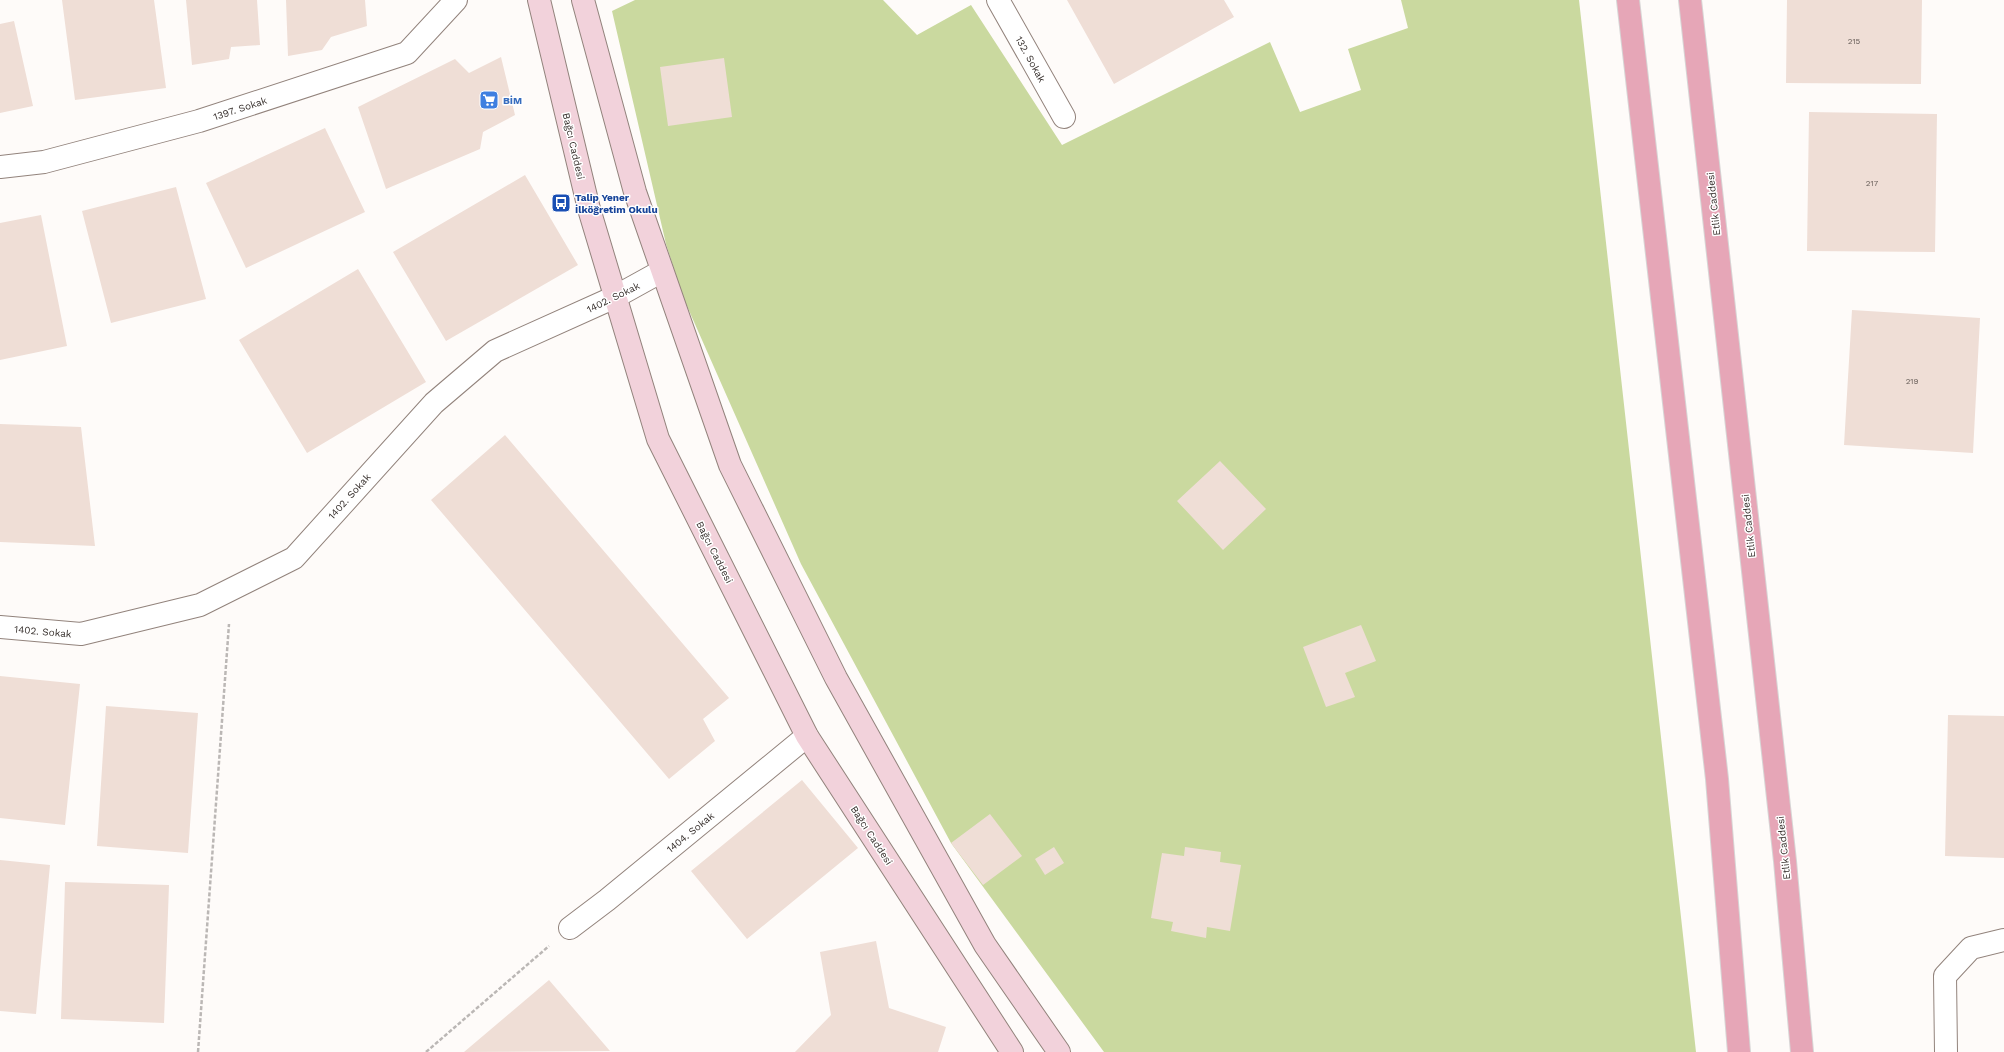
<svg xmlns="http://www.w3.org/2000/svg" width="2004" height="1052" font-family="'Work Sans',sans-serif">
	<rect width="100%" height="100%" fill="#fefbf9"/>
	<!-- green -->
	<path fill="#cad99f" d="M635,0H883L917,35L971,5L1062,145L1270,42L1300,112L1361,90L1348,49L1408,28L1401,0H1579L1696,1052H1104L951,843L801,564L683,297L666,244L612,11Z"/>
	<!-- building -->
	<path fill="#efded6" d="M62,0H154L166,88L75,100Z
		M186,0H257L260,45L231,47L229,59L192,65Z
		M286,0H365L367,26L331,37L322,50L288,56Z
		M1067,0H1224L1234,17L1114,84Z
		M1787,0H1922L1921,84L1786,83Z
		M14,21L33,106L0,113V24Z
		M501,57L515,115L483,132L480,149L386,189L358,107L455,59L469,73Z
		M724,58L732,117L668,126L660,67Z
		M1809,112L1937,114L1935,252L1807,251Z
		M325,128L365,212L246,268L206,183Z
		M525,175L578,265L446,341L393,252Z
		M176,187L206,299L111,323L82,211Z
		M41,215L67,346L0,360V223Z
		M358,269L426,382L307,453L239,340Z
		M1852,310L1980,318L1973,453L1844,445Z
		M0,424L81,427L95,546L0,542Z
		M505,435L729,698L703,719L715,741L669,779L431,500Z
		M1220,461L1266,509L1223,550L1177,501Z
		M1361,625L1376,661L1345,673L1355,697L1326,707L1303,647Z
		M0,676L80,684L65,825L0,818Z
		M106,706L198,713L188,853L97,846Z
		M1948,715L2004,716V858L1945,856Z
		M802,780L858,848L747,939L691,871Z
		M990,814L1022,856L983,885L951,843Z
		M1054,847L1064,863L1045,875L1035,859Z
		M1185,847L1221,852L1220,862L1241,865L1230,931L1207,927L1206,938L1171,931L1173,922L1151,918L1162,853L1184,856Z
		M0,860L50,865L36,1014L0,1011Z
		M65,882L169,885L164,1023L61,1019Z
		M876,941L889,1008L946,1027L938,1052H795L831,1015L820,952Z
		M549,980L610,1051L464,1052Z"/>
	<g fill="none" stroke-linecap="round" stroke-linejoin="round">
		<!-- street casing -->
		<g stroke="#92837c" stroke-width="24">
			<path id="street" d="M998,0L1064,117
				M0,167L44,162L199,121L407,53L456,0
				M0,627L81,634L200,605L294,558L434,403L495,351L615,297L662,271
				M570,928L607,900L807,736
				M1946,1052L1945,976L1971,948L2004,940"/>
		</g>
		<!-- secondary casing -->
		<g stroke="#92837c" stroke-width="24">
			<path id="secondary" d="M539,0L589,209L658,439L807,736L1012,1052
				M583,0L635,192L730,465L836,678L985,945L1059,1052"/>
		</g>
		<!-- primary casing -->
		<g stroke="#d7d5d5" stroke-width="24">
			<path id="primary" d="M1628,0L1717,779L1739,1052
				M1690,0L1785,861L1802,1052"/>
		</g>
		<!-- path -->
		<path stroke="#bbb7b5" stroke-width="2.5" stroke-dasharray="4 2" stroke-linecap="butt" d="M198,1052L229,624
			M426,1052L549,946"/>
		<!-- street -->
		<use href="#street" stroke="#fff" stroke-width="22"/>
		<!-- secondary -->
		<use href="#secondary" stroke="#f2d2db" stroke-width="22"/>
		<!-- primary -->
		<use href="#primary" stroke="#e6a6b7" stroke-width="22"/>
	</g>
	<!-- icons -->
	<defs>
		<g id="supermarket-square" transform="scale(1)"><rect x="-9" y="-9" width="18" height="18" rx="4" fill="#3f7fe0" stroke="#fff"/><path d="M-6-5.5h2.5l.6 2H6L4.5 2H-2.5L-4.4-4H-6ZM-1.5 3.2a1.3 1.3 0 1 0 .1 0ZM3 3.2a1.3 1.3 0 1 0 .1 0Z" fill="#fff"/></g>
		<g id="bus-square" transform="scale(1)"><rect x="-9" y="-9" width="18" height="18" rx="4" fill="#1a4fb4" stroke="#fff"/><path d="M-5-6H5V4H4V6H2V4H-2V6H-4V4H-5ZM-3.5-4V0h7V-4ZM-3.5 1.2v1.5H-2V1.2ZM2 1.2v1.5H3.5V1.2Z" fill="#fff"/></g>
	</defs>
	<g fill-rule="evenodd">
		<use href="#supermarket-square" x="489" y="100"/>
		<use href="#bus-square" x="561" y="203"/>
	</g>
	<g text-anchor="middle" stroke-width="3" stroke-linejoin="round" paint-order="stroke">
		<!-- number labels -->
		<g font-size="8" fill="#645b56">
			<text x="1854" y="44">215</text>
			<text x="1872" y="186">217</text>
			<text x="1912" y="384">219</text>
		</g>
		<!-- street labels -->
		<g font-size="10" fill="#362f2c" stroke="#fff">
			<text transform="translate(1031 59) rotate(61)" y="4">132. Sokak</text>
			<text transform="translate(240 108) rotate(-18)" y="4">1397. Sokak</text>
			<text transform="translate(574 146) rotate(77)" y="4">Bağcı Caddesi</text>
			<text transform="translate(1713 204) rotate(-96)" y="4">Etlik Caddesi</text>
			<text transform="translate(613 297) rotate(-26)" y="4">1402. Sokak</text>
			<text transform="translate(349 496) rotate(-48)" y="4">1402. Sokak</text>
			<text transform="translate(1748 526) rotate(-96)" y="4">Etlik Caddesi</text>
			<text transform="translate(715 552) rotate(63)" y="4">Bağcı Caddesi</text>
			<text transform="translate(43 631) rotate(5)" y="4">1402. Sokak</text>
			<text transform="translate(690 832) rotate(-39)" y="4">1404. Sokak</text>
			<text transform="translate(872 835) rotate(57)" y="4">Bağcı Caddesi</text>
			<text transform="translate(1783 848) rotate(-96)" y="4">Etlik Caddesi</text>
		</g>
		<!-- shop labels -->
		<g font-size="10" font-weight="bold" fill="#366cbe" stroke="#fff" text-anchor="start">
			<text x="503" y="104">BİM</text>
		</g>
		<!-- transit labels -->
		<g font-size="10" font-weight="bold" fill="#164399" stroke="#fff" text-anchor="start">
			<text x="575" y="201">Talip Yener<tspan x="575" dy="12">İlköğretim Okulu</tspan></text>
		</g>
	</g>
</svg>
